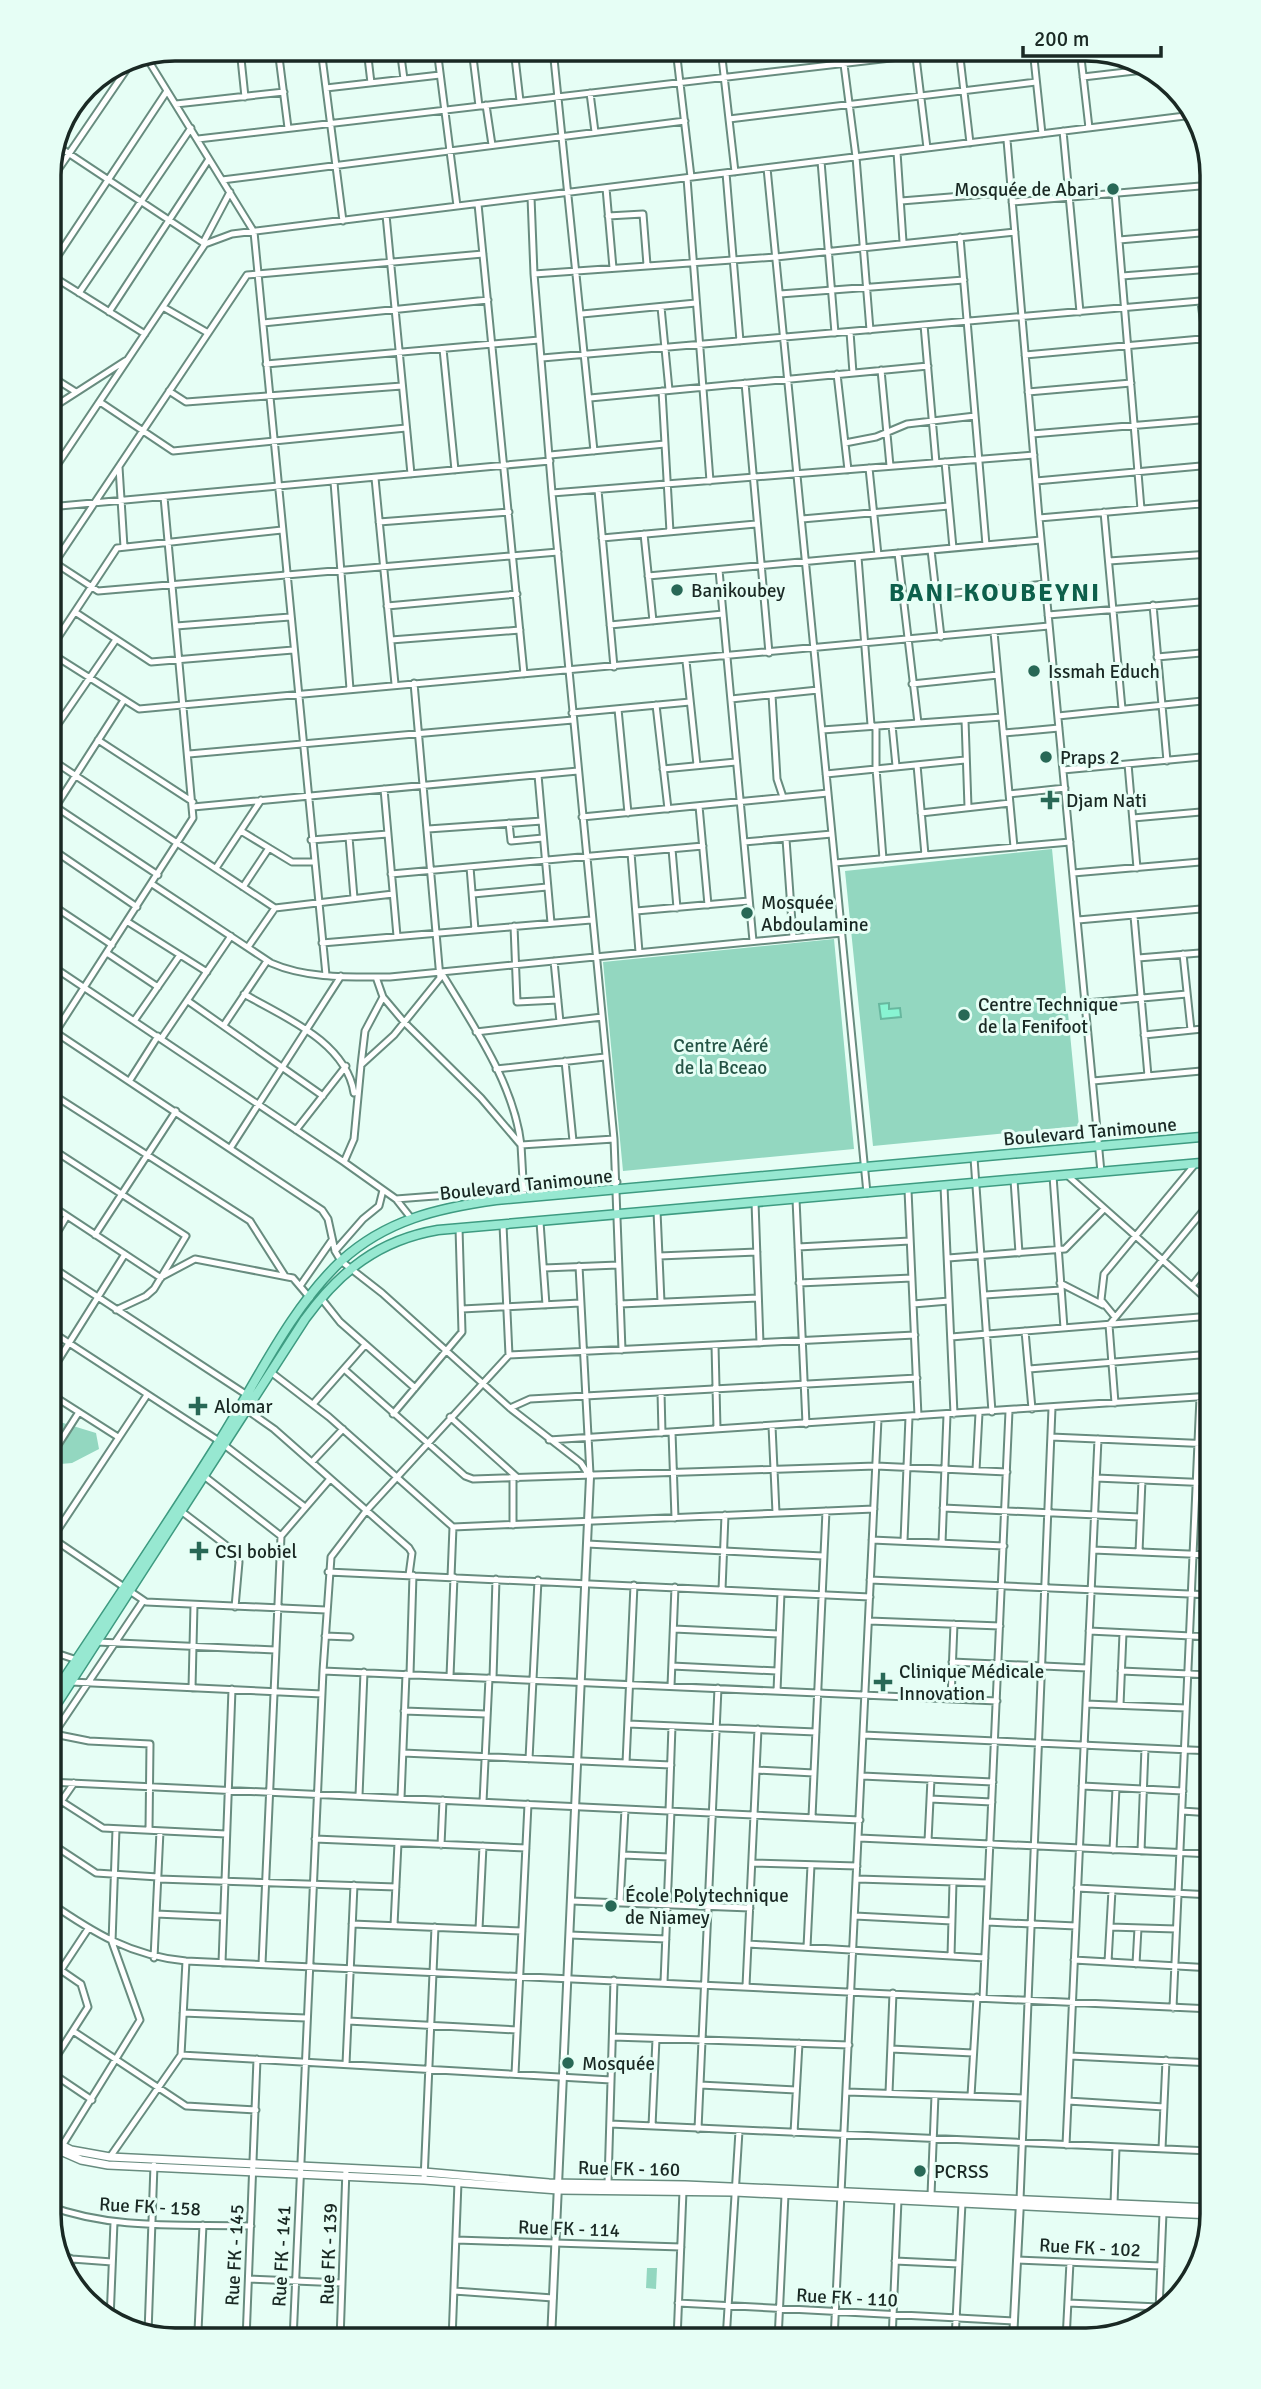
<svg xmlns="http://www.w3.org/2000/svg" width="1261" height="2389" font-family="Signika,sans-serif">
	<rect width="100%" height="100%" fill="#e6fef5"/>
	<!-- green -->
	<path fill="#93d7c0" d="M1052,849L1079,1126L873,1146L845,871Z
		M834,939L854,1149L623,1171L603,962Z
		M60,1422L96,1433L99,1449L72,1463L49,1465V1426Z
		M647,2268H657L656,2289L646,2288Z"/>
	<!-- water -->
	<path fill="#88f4d2" stroke="#67b79e" stroke-width="2" d="M889,1003V1009L900,1008L901,1017L881,1019L879,1004Z"/>
	<g fill="none" stroke-linecap="round" stroke-linejoin="round">
		<!-- minor casing -->
		<g stroke="#688c7f" stroke-width="9">
			<path id="minor" d="M240,49L245,97
				M278,49L288,128
				M321,49L343,221
				M367,49L371,83
				M400,49L404,79
				M437,49L457,206
				M472,49L479,106
				M514,49L520,101
				M553,49L594,451
				M676,49L691,177
				M721,49L735,172
				M842,49L856,157L870,330
				M915,49L927,148
				M959,49L970,143
				M1033,49L1042,134
				M1080,49L1089,128
				M145,55L254,232L326,975
				M1083,77L1152,69
				M326,88L440,75
				M590,93L595,132
				M176,104L284,92
				M486,105L492,145
				M729,119L1036,82
				M1063,131L1080,312
				M198,139L968,49
				M1007,140L1039,518L1101,1172
				M59,147L205,244
				M897,152L903,242
				M821,161L835,333
				M767,168L867,1193
				M726,173L740,341
				M687,178L710,481
				M222,180L685,121
				M49,183L135,57
				M606,188L613,268
				M1115,192L1141,509
				M531,197L534,274L552,493L614,1139L622,1350
				M901,201L1012,192
				M1012,202L1212,185
				M478,204L524,674
				M386,215L411,474
				M608,216L643,214L647,265
				M960,237L986,545
				M1119,240L1212,232
				M203,243L230,192
				M49,269L167,91
				M49,274L145,334
				M534,274L776,257L1015,232
				M1122,276L1212,269
				M79,293L191,128
				M780,294L964,280
				M1201,301L1212,394
				M163,307L208,333
				M661,307L669,390
				M109,312L209,159
				M582,314L696,303
				M263,323L488,300
				M924,325L936,463
				M850,332L853,373
				M443,349L455,470
				M1025,355L1212,338
				M542,358L1212,300
				M266,364L539,340
				M881,370L890,466
				M837,374L848,470
				M49,375L76,392
				M745,383L769,653
				M169,391L186,402L402,386
				M662,391L670,532
				M1028,392L1131,383
				M590,398L928,366
				M100,402L173,451L406,428
				M49,410L125,361
				M1032,434L1212,419
				M845,443L876,437L907,424L975,416
				M550,455L665,444
				M945,462L953,548
				M119,467L124,547
				M869,468L878,555
				M49,477L205,244L232,234L1193,115
				M375,478L395,684
				M1036,481L1212,465
				M334,482L350,689
				M598,490L614,667
				M552,493L1034,455
				M1206,503L1212,575
				M49,507L550,461
				M1104,512L1122,709
				M1039,518L1212,503
				M802,519L949,506
				M379,522L509,512
				M644,534L653,621
				M602,538L756,524
				M931,550L941,637
				M898,553L918,723
				M858,557L871,725L876,728V768L883,859
				M49,559L98,591L558,552
				M1109,561L1210,554
				M719,570L753,941
				M49,571L247,275L483,254
				M648,576L1041,540
				M936,595L1045,584
				M1153,605L1167,761
				M387,606L517,594
				M75,612L151,662L293,650
				M1048,615L1212,601
				M610,625L723,614
				M176,626L290,617
				M994,632L1014,847
				M391,640L520,630
				M49,651L117,548L282,530
				M49,652L139,709L1049,626
				M1157,657L1212,652
				M686,661L697,765
				M912,684L998,675
				M772,695L777,779L783,797
				M731,699L818,690
				M656,705L668,809
				M618,709L628,813
				M572,713L690,702
				M1058,716L1212,700
				M965,720L968,807
				M892,725L896,766
				M822,730L1002,717
				M1004,733L1059,728
				M49,737L115,641
				M98,740L193,802
				M189,754L573,720
				M49,758L275,908L393,894
				M1128,764L1137,868
				M917,765L925,855
				M663,769L736,762
				M1063,770L1212,756
				M826,774L965,760
				M538,775L551,923
				M384,789L397,936
				M1009,794L1065,788
				M699,806L708,905
				M56,807L158,875
				M193,807L578,771
				M921,813L1010,803
				M49,817L124,700
				M582,817L828,793
				M1133,818L1212,811
				M509,823L511,841L543,838
				M428,829L542,821
				M241,831L292,862H313
				M349,837L354,898
				M786,839L793,937
				M311,840L388,834
				M744,842L832,834
				M49,847L137,907
				M672,849L677,908
				M631,853L639,952
				M835,863L1070,842
				M470,867L475,930
				M216,868L261,800
				M1073,873L1212,861
				M391,874L703,846
				M152,884L271,963C307,979 351,977 390,977L842,933
				M243,887L269,848
				M473,894L547,887
				M49,903L112,945
				M636,911L749,901
				M1134,916L1148,1076
				M1078,920L1212,908
				M128,922L207,972
				M514,926L517,1002L558,1000
				M322,943L591,920
				M248,947L275,908
				M107,953L158,987
				M1183,954L1191,1030
				M1138,958L1212,952
				M554,961L560,1022
				M49,964L344,1162L396,1199L411,1218
				M441,972C472,1024 514,1083 521,1145L614,1139
				M376,977L383,997L404,1022L481,1098L521,1145L524,1198
				M244,994C284,1017 346,1042 354,1093
				M188,1001L323,1096
				M1086,1003L1187,994
				M134,1021L180,955
				M224,1025L267,961
				M49,1028L322,1210L328,1219L335,1251L341,1261L382,1293L510,1408L581,1463L590,1477
				M476,1032L602,1017
				M1144,1035L1212,1028
				M161,1039L231,936
				M49,1042L193,818L164,497
				M565,1061L573,1141
				M361,1065L365,1031L383,997
				M496,1069L605,1057
				M130,1080L158,1036
				M1093,1081L1212,1070
				M49,1092L250,1221L285,1276
				M296,1130L346,1066
				M49,1147L186,1236L154,1289L146,1296L116,1310
				M231,1147L341,976
				M974,1158L992,1412
				M344,1162L354,1139L361,1065L394,1035L440,978L414,683
				M1067,1175L1212,1304
				M1053,1176L1064,1328
				M1014,1180L1019,1253
				M944,1186L954,1414
				M908,1190L918,1416
				M396,1199L617,1182
				M796,1199L806,1424
				M755,1202L760,1343
				M49,1204L161,1278
				M657,1211L661,1302
				M540,1222L546,1305
				M503,1225L509,1355
				M95,1235L176,1111
				M49,1246L67,1216
				M798,1247L910,1241
				M335,1251L363,1219L379,1206L383,1190
				M659,1256L757,1252
				M948,1258L1065,1249L1104,1209
				M49,1265L247,1395
				M579,1266L590,1474
				M544,1268L618,1265
				M163,1276L195,1259L293,1278L310,1298
				M799,1283L912,1278
				M1060,1283L1103,1305
				M300,1286L332,1240
				M1192,1286L1212,1261
				M49,1290L60,1272
				M985,1295L1061,1290
				M321,1298L340,1322L415,1388
				M620,1304L758,1298
				M913,1304L949,1301
				M462,1309L580,1303
				M1115,1317L1101,1300L1104,1274L1196,1163
				M49,1330L219,1441L305,1507
				M1025,1331L1032,1409
				M951,1337L1212,1316
				M715,1345L717,1429
				M344,1369L465,1476L473,1479L876,1466L1007,1472
				M1029,1369L1212,1354
				M272,1373L329,1417L453,1527L874,1509
				M49,1375L125,1254
				M661,1392L662,1433
				M49,1393L118,1437
				M1115,1403L1109,1325L1212,1200
				M313,1404L365,1345
				M510,1408L530,1399L917,1378
				M247,1410L274,1429L409,1548L412,1553L409,1575
				M393,1414L462,1332L459,1228
				M450,1417L518,1478
				M772,1426L776,1513
				M672,1432L675,1518
				M1051,1437L1212,1444
				M549,1440L1212,1396
				M49,1459L79,1412
				M312,1462L343,1429
				M976,1470L979,1413
				M204,1476L281,1536L262,1964
				M1096,1478L1212,1483
				M513,1480V1525
				M943,1508L1140,1517
				M181,1511L236,1553L239,1562L235,1607
				M49,1536L146,1602L326,1610
				M281,1536L330,1479
				M872,1540L1004,1546
				M904,1541L909,1417
				M49,1543L147,1395
				M942,1543L947,1415
				M587,1544L823,1556
				M1093,1550L1212,1555
				M1139,1552L1142,1480
				M328,1572L870,1597
				M451,1577L453,1527
				M870,1580L1212,1595
				M722,1590L725,1515
				M869,1621L1000,1626
				M674,1629L779,1634
				M1089,1631L1212,1637
				M325,1636L350,1637
				M97,1642L275,1650
				M49,1659L62,1655L77,1660
				M952,1662L1087,1668
				M672,1666L777,1671
				M323,1671L997,1701
				M1121,1671L1212,1675
				M410,1674L413,1575
				M450,1676L454,1577
				M493,1678L496,1579
				M71,1682L322,1694
				M671,1686L675,1587
				M192,1688L194,1605
				M777,1691L781,1593
				M951,1699L954,1624
				M1086,1704L1186,1708
				M1120,1705L1123,1633
				M404,1711L486,1714
				M628,1724L816,1732
				M49,1733L89,1741L150,1744L149,1830
				M53,1735L143,1601
				M863,1735L1212,1751
				M403,1753L671,1765
				M529,1759L538,1580
				M626,1763L634,1585
				M756,1770L814,1773
				M862,1776L993,1782
				M49,1782L860,1820
				M1082,1786L1183,1791
				M359,1796L364,1672
				M401,1798L406,1674
				M930,1799L992,1802
				M61,1801L103,1828L226,1834
				M483,1802L489,1678
				M669,1811L672,1726
				M1182,1811L1212,1813
				M812,1817L826,1511
				M49,1819L74,1783
				M859,1838L1212,1854
				M315,1839L526,1848
				M928,1841L931,1779
				M49,1842L96,1873L158,1877
				M441,1845L443,1800
				M1113,1850L1116,1788
				M1141,1851L1145,1748
				M623,1855L669,1857
				M752,1863L857,1866
				M158,1879L396,1887
				M857,1879L988,1883
				M1077,1888L1212,1895
				M571,1901L750,1908
				M49,1902C94,1933 131,1956 186,1961L1212,2009
				M620,1903L625,1809
				M156,1914L223,1917
				M855,1916L952,1921
				M987,1922L1076,1926
				M352,1924L522,1931
				M394,1925L398,1843
				M1110,1927L1176,1929
				M479,1929L483,1846
				M570,1935L666,1939
				M748,1944L985,1958
				M807,1947L811,1865
				M951,1956L953,1882
				M154,1958L160,1831
				M1074,1960L1212,1968
				M1108,1962L1112,1890
				M222,1963L232,1689
				M1136,1964L1138,1928
				M664,1982L671,1811
				M746,1986L758,1729
				M49,1988L88,1929
				M983,1998L1009,1411
				M1173,2008L1200,1397
				M183,2013L306,2018
				M348,2021L517,2030
				M73,2031L186,2106L256,2110
				M613,2037L849,2045
				M891,2049L973,2053
				M181,2055L611,2080
				M1070,2056L1212,2063
				M346,2064L354,1885
				M49,2068L88,2007L81,1984L49,1962
				M49,2071L92,2100
				M515,2074L528,1804
				M700,2085L796,2090
				M847,2092L1024,2098
				M889,2093L893,1993
				M971,2096L977,1997
				M1068,2101L1164,2107
				M610,2124L1210,2151
				M652,2126L656,2039
				M698,2129L718,1688
				M794,2133L799,2043
				M1066,2145L1098,1439
				M62,2146L140,2020L112,1942L116,1829
				M1162,2149L1166,2060
				M110,2157L181,2055L186,1961
				M49,2165L58,2152
				M424,2180L435,1927
				M608,2183L614,1980
				M931,2195L935,2095
				M1020,2200L1052,1408
				M1114,2204L1116,2147
				M49,2206C113,2230 183,2224 251,2226
				M1206,2234L1212,2115
				M456,2240L681,2247
				M57,2253L72,2259L112,2262
				M1017,2260L1161,2266
				M895,2261L959,2264
				M68,2274L72,2259
				M249,2279L342,2283
				M454,2291L553,2298
				M678,2303L1014,2321
				M1068,2303L1159,2307
				M1159,2310L1163,2213
				M110,2320L114,2222
				M138,2330L246,2332
				M198,2331L203,2225
				M148,2333L154,2165
				M246,2340L257,2059
				M293,2340L323,1671L331,1557L366,1511L509,1355L915,1335
				M340,2340L346,2169
				M452,2340L458,2182
				M677,2340L683,2191
				M726,2340L739,2131
				M778,2340L785,2195
				M834,2340L878,1419
				M892,2340L898,2200
				M955,2340L962,2203
				M1066,2340L1070,2262"/>
		</g>
		<!-- tertiary casing -->
		<g stroke="#688c7f" stroke-width="10">
			<path id="tertiary" d="M551,2340L590,1477
				M1013,2340L1020,2202"/>
		</g>
		<!-- secondary casing -->
		<g stroke="#688c7f" stroke-width="10">
			<path id="secondary" d="M49,2139L71,2150L110,2157L424,2172L549,2183L685,2185L1212,2208
				M49,2146L81,2160L108,2165L424,2180L558,2190L735,2192L1212,2215"/>
		</g>
		<!-- primary casing -->
		<g stroke="#3e9b81" stroke-width="11">
			<path id="primary" d="M49,1701C106,1615 165,1528 220,1440C257,1381 290,1309 341,1261C386,1220 438,1208 496,1200L1212,1136
				M49,1716L305,1319C340,1271 379,1240 438,1230L1212,1162"/>
		</g>
		<!-- minor -->
		<use href="#minor" stroke="#fff" stroke-width="5"/>
		<!-- tertiary -->
		<use href="#tertiary" stroke="#fff" stroke-width="6"/>
		<!-- secondary -->
		<use href="#secondary" stroke="#fff" stroke-width="7"/>
		<!-- primary -->
		<use href="#primary" stroke="#97e8d1" stroke-width="8"/>
	</g>
	<!-- markers -->
	<g fill="#286856" stroke="#e6fef5" stroke-width="2.5">
		<circle cx="1113" cy="189" r="7"/>
		<circle cx="677" cy="590" r="7"/>
		<circle cx="1034" cy="671" r="7"/>
		<circle cx="1046" cy="757" r="7"/>
		<path d="M1046.5 789.5h7v7h7v7h-7v7h-7v-7h-7v-7h7z"/>
		<circle cx="747" cy="913" r="7"/>
		<circle cx="964" cy="1015" r="7"/>
		<path d="M194.5 1395.5h7v7h7v7h-7v7h-7v-7h-7v-7h7z"/>
		<path d="M195.5 1540.5h7v7h7v7h-7v7h-7v-7h-7v-7h7z"/>
		<path d="M879.5 1671.5h7v7h7v7h-7v7h-7v-7h-7v-7h7z"/>
		<circle cx="611" cy="1906" r="7"/>
		<circle cx="568" cy="2063" r="7"/>
		<circle cx="920" cy="2171" r="7"/>
	</g>
	<g text-anchor="middle" stroke-width="6" stroke-linejoin="round" paint-order="stroke">
		<!-- poi labels -->
		<g font-size="19" fill="#1a2924" stroke="#e6fef5" text-anchor="start">
			<text x="1099" y="196" text-anchor="end">Mosquée de Abari</text>
			<text x="691" y="597">Banikoubey</text>
			<text x="1048" y="678">Issmah Educh</text>
			<text x="1060" y="764">Praps 2</text>
			<text x="1066" y="807">Djam Nati</text>
			<text x="761" y="909">Mosquée<tspan x="761" dy="22">Abdoulamine</tspan></text>
			<text x="978" y="1011">Centre Technique<tspan x="978" dy="22">de la Fenifoot</tspan></text>
			<text x="214" y="1413">Alomar</text>
			<text x="215" y="1558">CSI bobiel</text>
			<text x="899" y="1678">Clinique Médicale<tspan x="899" dy="22">Innovation</tspan></text>
			<text x="625" y="1902">École Polytechnique<tspan x="625" dy="22">de Niamey</tspan></text>
			<text x="582" y="2070">Mosquée</text>
			<text x="934" y="2178">PCRSS</text>
		</g>
		<!-- park labels -->
		<g font-size="19" fill="#255446" stroke="#e6fef5">
			<text x="721" y="1052">Centre Aéré<tspan x="721" dy="22">de la Bceao</tspan></text>
		</g>
		<!-- street labels -->
		<g font-size="19" fill="#1a2924" stroke="#e6fef5">
			<text transform="translate(1090 1131) rotate(-5)" y="7">Boulevard Tanimoune</text>
			<text transform="translate(526 1184) rotate(-6)" y="7">Boulevard Tanimoune</text>
			<text transform="translate(629 2168) rotate(1)" y="7">Rue FK - 160</text>
			<text transform="translate(150 2206) rotate(3)" y="7">Rue FK - 158</text>
			<text transform="translate(569 2228) rotate(2)" y="7">Rue FK - 114</text>
			<text transform="translate(1090 2247) rotate(3)" y="7">Rue FK - 102</text>
			<text transform="translate(328 2254) rotate(-88)" y="7">Rue FK - 139</text>
			<text transform="translate(234 2255) rotate(-87)" y="7">Rue FK - 145</text>
			<text transform="translate(281 2256) rotate(-87)" y="7">Rue FK - 141</text>
			<text transform="translate(847 2297) rotate(3)" y="7">Rue FK - 110</text>
		</g>
		<!-- district labels -->
		<g font-size="26" font-weight="bold" letter-spacing="2" fill="#0d5f4b" stroke="#e6fef5">
			<text x="995" y="601">BANI KOUBEYNI</text>
		</g>
	</g>
	<!-- crop -->
	<path d="M0 0H1261V2389H0ZM175 61H1086A114 114 0 0 1 1200 175V2214A114 114 0 0 1 1086 2328H175A114 114 0 0 1 61 2214V175A114 114 0 0 1 175 61Z" fill="#e6fef5" fill-rule="evenodd"/>
	<path fill="none" stroke="#1a2924" stroke-width="3.5" d="M175 61H1086A114 114 0 0 1 1200 175V2214A114 114 0 0 1 1086 2328H175A114 114 0 0 1 61 2214V175A114 114 0 0 1 175 61Z"/>
	<!-- scale -->
	<path d="M1023 46v10h138v-10" fill="none" stroke="#1a2924" stroke-width="3.5"/>
	<text x="1034" y="46" font-size="21" fill="#1a2924" stroke="#e6fef5" stroke-width="5" paint-order="stroke">200 m</text>
</svg>
